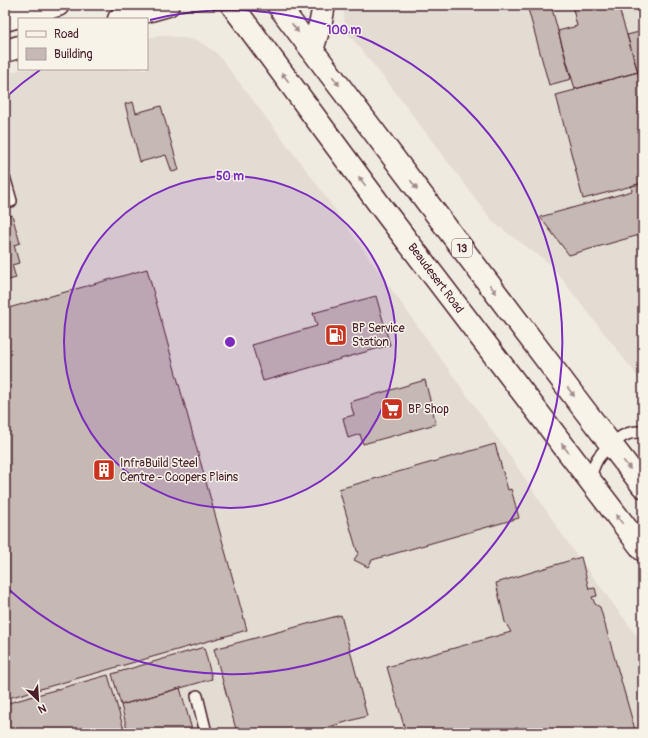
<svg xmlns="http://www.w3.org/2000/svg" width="648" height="738" font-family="Pangolin,sans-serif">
	<rect width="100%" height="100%" fill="#f0ebe0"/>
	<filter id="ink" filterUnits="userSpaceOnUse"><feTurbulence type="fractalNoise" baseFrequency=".025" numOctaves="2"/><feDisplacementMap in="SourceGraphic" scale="8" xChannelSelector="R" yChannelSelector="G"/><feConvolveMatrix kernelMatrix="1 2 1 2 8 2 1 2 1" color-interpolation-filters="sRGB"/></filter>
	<g filter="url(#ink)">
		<!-- built -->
		<path fill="#e3dcd2" d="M343,5H643V383L550,264L494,223L389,84L350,36L345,26Z
			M162,35L197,40L217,53L313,179L506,450L570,546L643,644V733H5V74L23,69H147V38Z"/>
		<!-- building -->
		<path fill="#c6b8b3" stroke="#4a1f2b" d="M527,5H551L571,79L549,85Z
			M572,5H618L638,72L575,89L558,31L577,26Z
			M643,31V90L627,35Z
			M638,72L643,90V183L583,199L556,95L575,90V89Z
			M133,102L136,113L161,106L179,170L172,172L166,155L140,162L125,104Z
			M643,183V234L569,255L540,217L632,191L631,186Z
			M12,215L20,243L14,245L19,263L12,265L16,278L5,281V217Z
			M147,269L247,630L5,699V309Z
			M376,296L390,345L263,381L252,345L317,326L313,313Z
			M425,380L436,424L363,444L360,434L348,438L343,418L354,415L350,402Z
			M495,444L508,490L511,489L519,518L372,560L368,567L354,560L359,552L357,551L339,489Z
			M581,557L589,589L595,588L597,596L592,597L595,604L600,607L636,733H406L387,667L511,632L505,622L496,583Z
			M341,615L367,716L308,733H237L214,649Z
			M204,647L212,679L121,705L112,674Z
			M108,675L125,733H5V704Z
			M180,688L193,733H128L121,705Z"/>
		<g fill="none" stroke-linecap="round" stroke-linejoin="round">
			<!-- service casing -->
			<g stroke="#4a1f2b" stroke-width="14">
				<path id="service" d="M5,180L11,201
					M589,479C592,472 594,464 598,458C607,446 627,428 643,433
					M197,696L206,733"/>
			</g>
			<!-- secondary casing -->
			<g stroke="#4a1f2b" stroke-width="25">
				<path id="secondary" d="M119,19L168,5
					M5,20L58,5
					M5,51L19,47"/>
			</g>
			<!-- trunk casing -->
			<g stroke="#4a1f2b" stroke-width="25">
				<path id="trunk" d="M232,5L382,208L643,550
					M278,5L586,412L643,486
					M312,50L321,21L324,5"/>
			</g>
			<!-- service -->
			<use href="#service" stroke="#f7f3e8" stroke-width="11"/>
			<!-- secondary -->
			<use href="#secondary" stroke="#f7f3e8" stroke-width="22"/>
			<!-- trunk -->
			<use href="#trunk" stroke="#f7f3e8" stroke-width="22"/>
		</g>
		<!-- one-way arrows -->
		<defs><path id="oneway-solid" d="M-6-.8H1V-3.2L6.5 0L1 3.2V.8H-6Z"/></defs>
		<g fill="#a0898a">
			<use href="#oneway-solid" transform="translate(295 28) rotate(53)"/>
			<use href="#oneway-solid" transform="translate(285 77) rotate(-127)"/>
			<use href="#oneway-solid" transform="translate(336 81) rotate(53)"/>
			<use href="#oneway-solid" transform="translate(362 181) rotate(-127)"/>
			<use href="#oneway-solid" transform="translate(414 185) rotate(53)"/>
			<use href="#oneway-solid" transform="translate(493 289) rotate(53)"/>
			<use href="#oneway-solid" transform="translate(571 392) rotate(53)"/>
			<use href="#oneway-solid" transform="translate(565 448) rotate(-127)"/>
			<use href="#oneway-solid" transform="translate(627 465) rotate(52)"/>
			<use href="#oneway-solid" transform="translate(619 519) rotate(-127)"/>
		</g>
	</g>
	<!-- distance rings -->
	<circle cx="230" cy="342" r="166" fill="#7b2cbf" fill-opacity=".12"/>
	<g fill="none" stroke="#7b2cbf" stroke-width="2">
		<circle cx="230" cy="342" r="166"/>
		<path d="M6 97A332 332 0 0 1 40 70M150 20A332 332 0 1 1 6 587"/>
	</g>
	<!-- icons -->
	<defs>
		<g id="fuel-square" transform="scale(1.15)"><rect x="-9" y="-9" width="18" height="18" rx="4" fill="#c8321e" stroke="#f7f3e8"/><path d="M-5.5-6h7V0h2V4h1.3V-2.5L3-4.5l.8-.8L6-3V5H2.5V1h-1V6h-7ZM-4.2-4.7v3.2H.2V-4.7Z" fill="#fff"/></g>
		<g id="supermarket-square" transform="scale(1.15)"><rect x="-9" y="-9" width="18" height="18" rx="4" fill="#c8321e" stroke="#f7f3e8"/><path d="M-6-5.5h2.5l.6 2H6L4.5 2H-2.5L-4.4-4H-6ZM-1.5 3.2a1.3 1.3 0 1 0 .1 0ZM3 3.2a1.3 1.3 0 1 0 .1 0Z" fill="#fff"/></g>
		<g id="building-square" transform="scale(1.15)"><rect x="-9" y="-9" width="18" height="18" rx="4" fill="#c8321e" stroke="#f7f3e8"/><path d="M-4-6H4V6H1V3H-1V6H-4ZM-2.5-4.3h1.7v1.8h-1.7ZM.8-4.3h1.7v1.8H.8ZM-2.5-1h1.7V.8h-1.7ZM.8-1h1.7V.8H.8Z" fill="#fff"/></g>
	</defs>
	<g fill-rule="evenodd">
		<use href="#fuel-square" x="336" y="335"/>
		<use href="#supermarket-square" x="392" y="409"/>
		<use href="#building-square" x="104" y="470"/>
	</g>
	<g text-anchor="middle" stroke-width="3" stroke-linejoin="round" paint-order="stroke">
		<!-- shield labels -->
		<rect fill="#f7f3e8" stroke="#7e5f64" stroke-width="1" x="452" y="239" width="20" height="18" rx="3"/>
		<g font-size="11" font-weight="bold" fill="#4a1f2b">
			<text x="462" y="252">13</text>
		</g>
		<!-- street labels -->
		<g font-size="12" fill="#4a1f2b" stroke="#f7f3e8">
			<text transform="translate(436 278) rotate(53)" y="4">Beaudesert Road</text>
		</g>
		<!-- poi labels -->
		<g font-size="12" fill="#4a1f2b" stroke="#f7f3e8" text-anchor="start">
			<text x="352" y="332">BP Service<tspan x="352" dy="14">Station</tspan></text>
			<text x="408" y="413">BP Shop</text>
			<text x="120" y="467">InfraBuild Steel<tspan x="120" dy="14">Centre - Coopers Plains</tspan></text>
		</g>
	</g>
	<circle cx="230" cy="342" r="6" fill="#7b2cbf" stroke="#f7f3e8" stroke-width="2"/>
	<g font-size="12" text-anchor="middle" font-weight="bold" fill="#7b2cbf" stroke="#f7f3e8" stroke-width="3" stroke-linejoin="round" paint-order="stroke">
		<text x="344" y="34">100 m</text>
		<text x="230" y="180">50 m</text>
	</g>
	<!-- margin -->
	<rect width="648" height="738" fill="none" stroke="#f7f3e8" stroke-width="20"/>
	<rect x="10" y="10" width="628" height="718" fill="none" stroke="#4a1f2b" stroke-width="1.5" filter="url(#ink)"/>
	<!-- legend -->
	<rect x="18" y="18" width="130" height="52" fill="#f7f3e8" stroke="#b29e9c"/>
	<rect x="26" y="31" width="20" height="6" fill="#f7f3e8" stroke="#b29e9c"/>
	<text x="54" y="38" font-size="12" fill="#4a1f2b">Road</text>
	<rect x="26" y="48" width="20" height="12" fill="#c6b8b3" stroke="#b29e9c"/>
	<text x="54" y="58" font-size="12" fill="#4a1f2b">Building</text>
	<!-- north arrow -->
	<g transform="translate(38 700) rotate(155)" stroke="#f7f3e8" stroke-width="3" paint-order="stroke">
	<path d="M0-3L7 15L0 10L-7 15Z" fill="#4a1f2b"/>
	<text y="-6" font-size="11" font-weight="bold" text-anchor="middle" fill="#4a1f2b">N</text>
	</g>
</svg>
